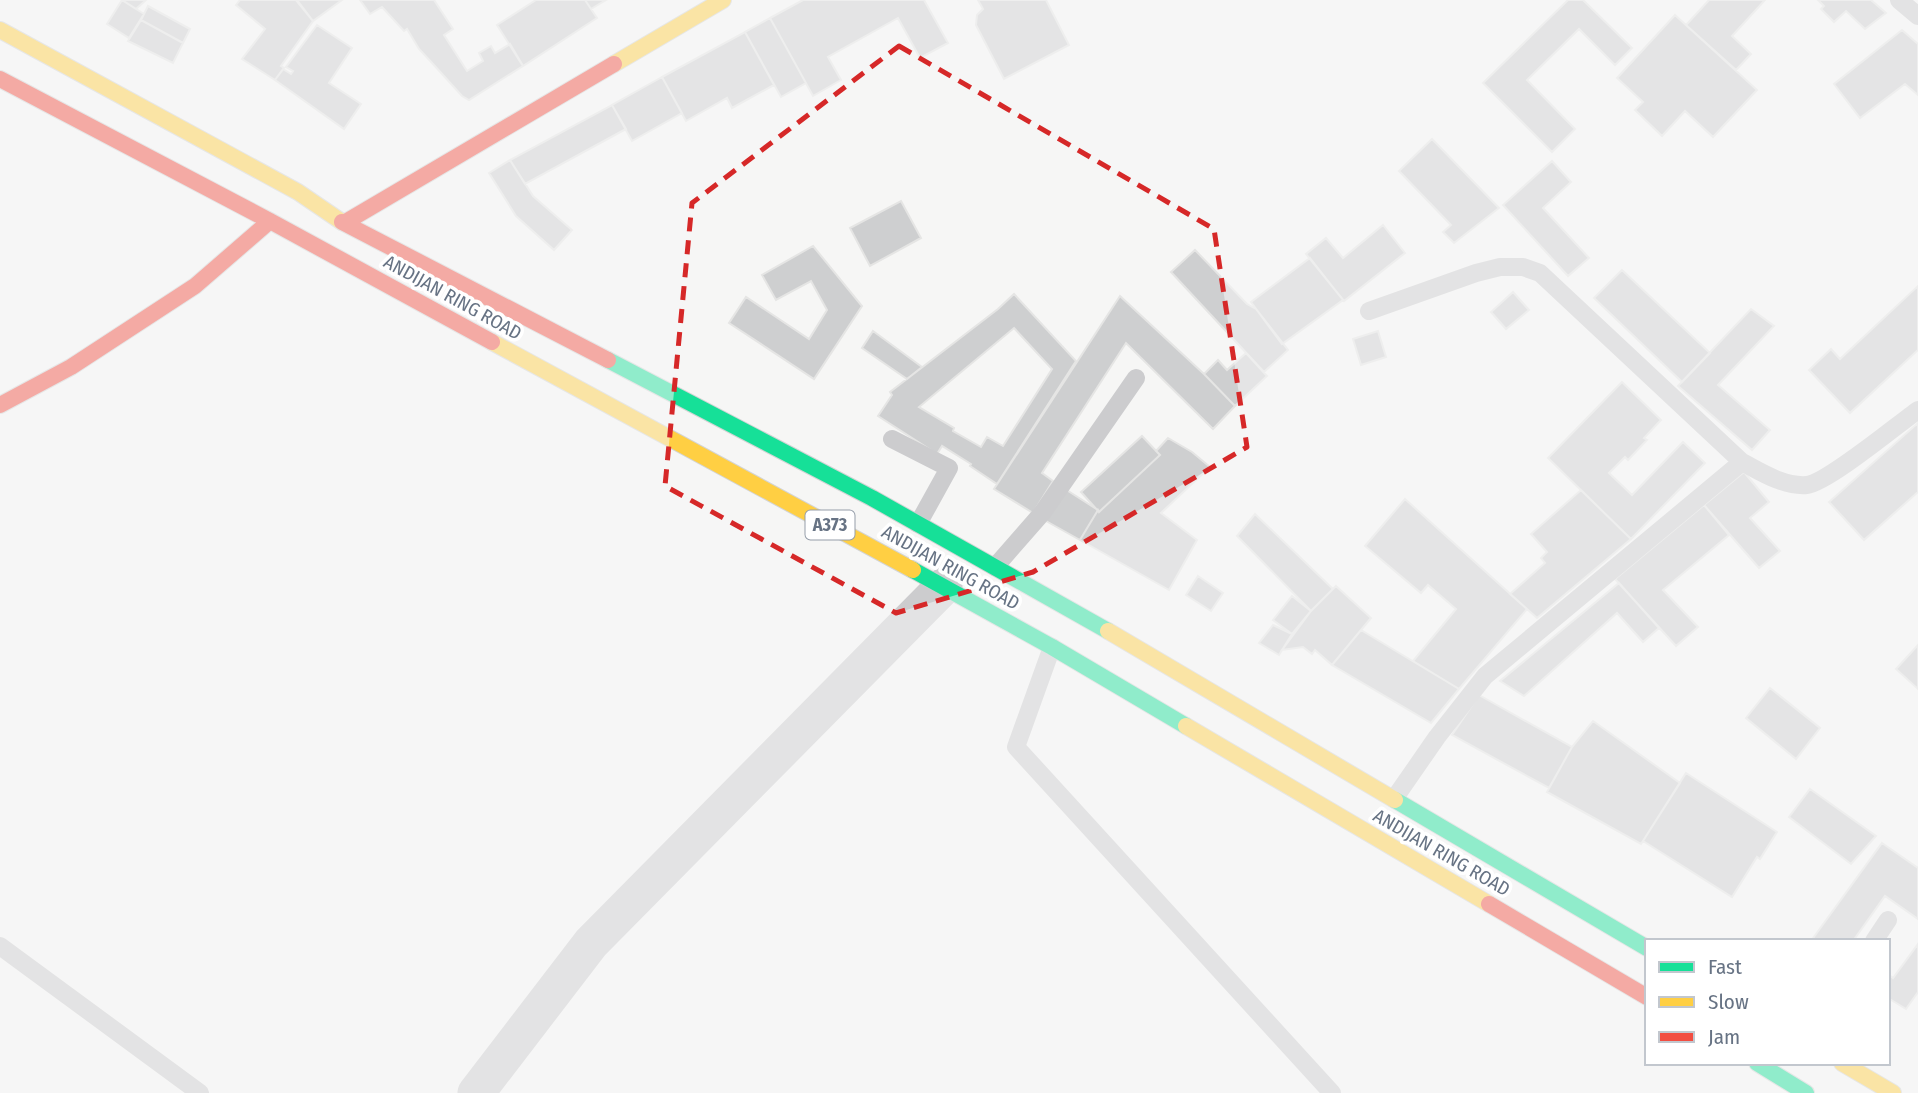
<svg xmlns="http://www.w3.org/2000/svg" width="1918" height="1093" font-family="'Fira Sans Condensed',sans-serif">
	<rect width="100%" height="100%" fill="#f6f6f5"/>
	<!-- building -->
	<path fill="#cecfd0" stroke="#e5e5e4" stroke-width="2" fill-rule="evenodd" d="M122,0H146L136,9Z
		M122,0L144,14L129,38L107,24Z
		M240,0H296L313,21L281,66L284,68L275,80L242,59L265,29L236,5Z
		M297,0H342L313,21Z
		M360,0H434L453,29L444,35L467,71L483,61L479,53L491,46L495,53L510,44L523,66L469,100L462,96L433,64L419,49L407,29L404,31L382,7L370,14Z
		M536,0H585L597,18L523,66L497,25Z
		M585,0H606L591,9Z
		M803,0H924L948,43L920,58L898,18L828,57L841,80L813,96L770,18Z
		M978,0H1046L1069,45L1004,79L976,25L977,15L983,9Z
		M1568,0H1583L1632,48L1615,65L1579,29L1527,80L1575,129L1552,152L1483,83Z
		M1709,0H1765L1732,36L1751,54L1736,70L1686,25Z
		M1818,0H1871L1886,13L1865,29L1846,11L1834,22L1821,9L1824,6Z
		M148,6L190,29L183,43L141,20Z
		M1675,15L1757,90L1713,137L1685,111L1662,136L1635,110L1643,102L1617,78Z
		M770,18L806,83L781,97L745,32Z
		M141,20L183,43L173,63L128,41Z
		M317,25L352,48L329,83L361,104L344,129L275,80L283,69L291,74L293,71L286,67Z
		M1902,30L1918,44V95L1905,84L1860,118L1834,84Z
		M745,32L774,85L732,108L727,98L686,121L662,77Z
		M662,77L682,113L632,141L612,105Z
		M612,105L626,129L525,184L510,160Z
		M1432,139L1499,208L1454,243L1443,232L1451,225L1399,171Z
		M510,160L533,196L572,230L554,250L516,216L489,173Z
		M1552,161L1571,182L1543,208L1589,258L1568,276L1503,205Z
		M901,201L921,238L870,266L850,228Z
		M1383,225L1405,253L1344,301L1306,254L1326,238L1343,258Z
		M813,246L862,306L814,379L729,323L746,297L809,339L827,310L811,281L776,300L762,275Z
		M1195,250L1247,304L1256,309L1288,350L1264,372L1171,272Z
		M1310,258L1343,300L1282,344L1251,302Z
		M1622,270L1710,353L1682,382L1594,298Z
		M1918,286V350L1850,413L1809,370L1831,349L1840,359Z
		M1513,292L1529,310L1506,329L1491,312Z
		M1014,294L1076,361L997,484L970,466L971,464L942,446L937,454L878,416L892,395L890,392L998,309ZM1014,328L1052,369L1003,446L987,437L981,447L953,431L954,428L919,407Z
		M1120,296L1204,374L1235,406L1213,429L1126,343L1042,473L1053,481L1033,513L994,489Z
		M1751,309L1774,326L1718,385L1770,430L1752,450L1678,386Z
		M873,331L922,367L907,379L862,348Z
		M1378,331L1386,357L1361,365L1353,339Z
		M1246,353L1267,376L1235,406L1204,374L1218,360L1227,370Z
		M1622,382L1661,420L1644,438L1647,440L1628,460L1625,457L1609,473L1632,495L1683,442L1705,463L1631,539L1548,458Z
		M1918,423V492L1864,540L1829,502Z
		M1142,436L1160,455L1099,512L1081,492Z
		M1168,438L1192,452L1210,467L1161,513L1197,540L1169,590L1080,540L1098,510L1099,512L1160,455L1156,451Z
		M1744,472L1769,502L1750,518L1780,551L1759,568L1704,505Z
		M1065,489L1098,510L1080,540L1046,521Z
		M1581,490L1631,539L1537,618L1510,594L1545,563L1541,558L1547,552L1531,534Z
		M1405,499L1527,609L1459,689L1413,661L1456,609L1428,585L1421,593L1365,546Z
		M1704,505L1729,535L1663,590L1698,627L1676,646L1615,579Z
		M1255,514L1333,589L1311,611L1237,536Z
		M1198,576L1223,593L1211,611L1186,595Z
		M1619,583L1659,628L1643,642L1617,613L1524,696L1500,681Z
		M1336,586L1371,618L1332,665L1315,650L1312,654L1303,647L1282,650L1311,611Z
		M1292,596L1311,611L1292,634L1273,620Z
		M1273,625L1292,634L1279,655L1259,643Z
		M1361,630L1459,689L1431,723L1332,665Z
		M1918,645V689L1896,669Z
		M1770,688L1820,728L1796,759L1746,718Z
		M1479,695L1572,747L1549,788L1452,735Z
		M1593,721L1680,783L1641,844L1547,792L1572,747Z
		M1686,773L1777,832L1760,859L1757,857L1732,897L1643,841Z
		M1810,789L1876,836L1851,864L1789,817Z
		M1882,843L1918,868V919L1885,896L1853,941H1811Z
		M1918,944V992L1906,1009L1888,998V974L1893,978Z"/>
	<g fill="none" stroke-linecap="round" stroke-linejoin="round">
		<!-- fast casing -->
		<g stroke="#d3d4d4" stroke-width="18">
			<path id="fast" d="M608,360L872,498L1108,631
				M913,570L1052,647L1186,726
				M1395,800L1647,948
				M1757,1063L1806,1093"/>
		</g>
		<!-- slow casing -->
		<g stroke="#d3d4d4" stroke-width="18">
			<path id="slow" d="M0,30L298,192L342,222
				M614,64L723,0
				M492,342L913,570
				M1108,631L1395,800
				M1186,726L1489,904
				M1842,1063L1893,1093"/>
		</g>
		<!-- jam casing -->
		<g stroke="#d3d4d4" stroke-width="18">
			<path id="jam" d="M0,79L270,221L492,342
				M342,222L608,360
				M344,223L614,64
				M0,405L71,367L195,286L270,221
				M1489,904L1647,997"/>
		</g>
		<!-- lane -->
		<path stroke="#ccccce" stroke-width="18" d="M1899,0L1918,16
			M1369,311L1476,273L1500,267H1523L1540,273L1742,462C1761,472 1784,487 1807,485C1827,483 1897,425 1918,410
			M892,439L949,468L918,524
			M995,567L1043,512L1136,378
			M1052,647L1016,747L1332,1093
			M1394,799L1437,737L1485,676L1742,462
			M1874,941L1888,920
			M0,946L200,1093"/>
		<!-- street -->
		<path stroke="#ccccce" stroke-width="37" d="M476,1093L591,943L944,586"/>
		<!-- fast -->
		<use href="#fast" stroke="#16e098" stroke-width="16"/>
		<!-- slow -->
		<use href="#slow" stroke="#ffcf43" stroke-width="16"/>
		<!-- jam -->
		<use href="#jam" stroke="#f24e42" stroke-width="16"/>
	</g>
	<!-- marked area -->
	<path d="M0 0H1918V1093H0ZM899,46L1214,229L1247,447L1033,572L896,613L665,486L692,203Z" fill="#f6f6f5" fill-opacity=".55" fill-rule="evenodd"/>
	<path fill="none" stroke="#d62828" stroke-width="5" stroke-dasharray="14 9" stroke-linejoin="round" d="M899,46L1214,229L1247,447L1033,572L896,613L665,486L692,203Z"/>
	<g text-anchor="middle" stroke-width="7" stroke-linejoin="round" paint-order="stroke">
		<!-- shield labels -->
		<rect fill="#fff" stroke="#959da9" stroke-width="2" x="805.5" y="510.5" width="49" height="29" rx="5"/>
		<g font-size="18" font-weight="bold" fill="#677384">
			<text x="830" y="531">A373</text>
		</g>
		<!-- street labels -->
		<g font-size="19" fill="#677384" stroke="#fff">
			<text transform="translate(453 297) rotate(29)" y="7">ANDIJAN RING ROAD</text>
			<text transform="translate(951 567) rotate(29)" y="7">ANDIJAN RING ROAD</text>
			<text transform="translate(1442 852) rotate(30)" y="7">ANDIJAN RING ROAD</text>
		</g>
	</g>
	<!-- legend -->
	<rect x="1645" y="939" width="245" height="126" fill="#ffffff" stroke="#c2c7ce" stroke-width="2"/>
	<rect x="1659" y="962" width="35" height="10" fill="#16e098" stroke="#c2c7ce" stroke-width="2"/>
	<text x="1708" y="974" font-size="21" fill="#677384">Fast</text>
	<rect x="1659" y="997" width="35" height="10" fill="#ffcf43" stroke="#c2c7ce" stroke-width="2"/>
	<text x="1708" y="1009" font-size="21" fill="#677384">Slow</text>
	<rect x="1659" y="1032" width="35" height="10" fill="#f24e42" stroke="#c2c7ce" stroke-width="2"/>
	<text x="1708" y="1044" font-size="21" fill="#677384">Jam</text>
</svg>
